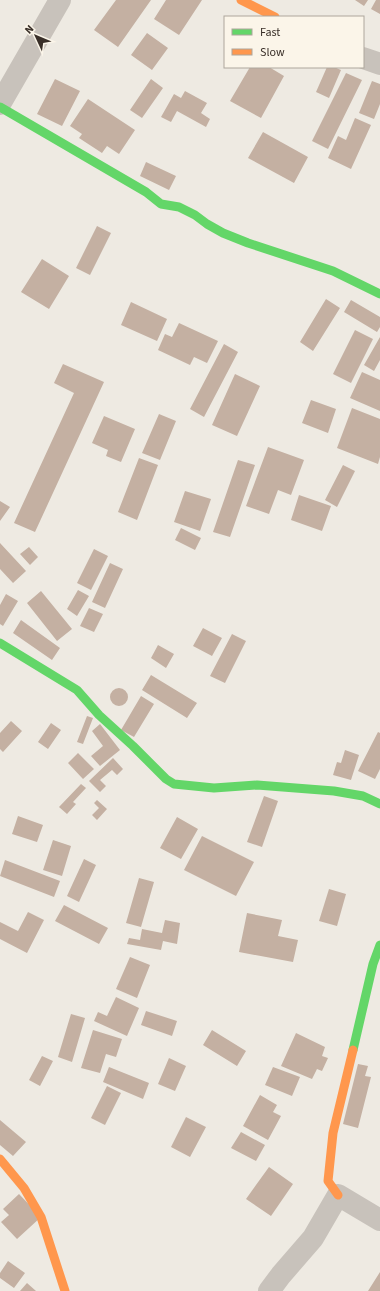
<svg xmlns="http://www.w3.org/2000/svg" width="380" height="1291" font-family="'Source Sans 3',sans-serif">
	<rect width="100%" height="100%" fill="#eeeae2"/>
	<!-- building -->
	<path fill="#c4b0a2" d="M116,0H151L118,47L94,30Z
		M166,0H202L179,35L154,19Z
		M355,0H368L364,6Z
		M376,0H380V14L371,9Z
		M147,33L168,48L152,70L131,55Z
		M250,67H269L284,76L261,118L230,101Z
		M327,67H334L341,70L329,98L316,92Z
		M346,73L362,80L328,149L312,141Z
		M55,79L80,91L62,126L37,114Z
		M151,79L163,88L142,118L130,110Z
		M372,81L380,84V104L374,119L359,113Z
		M185,91L207,103L201,113L210,119L206,127L177,111L171,122L161,117L174,94L181,98Z
		M88,99L135,130L119,154L107,146L102,153L79,138L82,134L70,126Z
		M355,118L371,125L351,169L328,158L338,136L346,140Z
		M263,132L308,157L294,183L248,158Z
		M146,162L176,176L169,190L140,176Z
		M97,226L111,233L90,275L76,268Z
		M42,259L69,276L49,309L21,292Z
		M326,299L340,308L313,351L300,342Z
		M351,300L380,317V327L377,332L344,312Z
		M131,302L167,319L157,341L121,325Z
		M179,323L218,341L207,363L194,357L190,365L158,350L165,334L172,337Z
		M355,330L373,339L351,383L333,374Z
		M380,337V360L374,371L364,365Z
		M224,344L238,352L204,417L190,409Z
		M63,364L104,382L35,532L14,523L74,393L54,383Z
		M362,372L380,380V411L350,398Z
		M235,374L260,386L237,436L212,425Z
		M311,400L336,409L328,433L302,423Z
		M352,408L380,419V457L378,464L337,448Z
		M159,414L176,421L160,460L142,453Z
		M104,416L135,429L121,462L106,456L108,450L92,443Z
		M268,447L304,460L291,495L278,490L269,514L246,506Z
		M139,458L158,465L137,520L118,512Z
		M238,460L255,465L230,537L213,532Z
		M343,465L355,471L337,507L325,500Z
		M185,491L211,499L200,531L174,522Z
		M299,495L331,506L322,531L291,520Z
		M0,501L10,507L0,521Z
		M181,528L201,538L195,550L175,540Z
		M0,543L26,571L13,583L0,569Z
		M29,547L38,557L30,565L20,554Z
		M94,549L108,556L91,590L77,583Z
		M110,563L123,569L105,608L92,602Z
		M78,590L89,596L77,616L67,609Z
		M41,591L72,629L57,641L27,603Z
		M6,594L18,601L3,626L0,624V605Z
		M89,608L103,614L94,632L80,626Z
		M21,620L60,648L52,660L13,633Z
		M203,628L222,638L212,656L193,646Z
		M232,634L246,641L225,683L210,676Z
		M158,645L174,654L166,668L151,658Z
		M151,675L197,703L187,718L142,690Z
		M110 697a9 9 0 1 1 18 0a9 9 0 1 1-18 0Z
		M141,696L154,704L134,737L121,730Z
		M87,716L93,718L83,744L77,742Z
		M11,721L22,731L3,752L0,749V733Z
		M51,723L61,730L48,749L38,742Z
		M100,724L120,750L100,766L91,756L103,746L92,731Z
		M378,732L380,733V769L375,779L358,771Z
		M345,750L359,755L351,780L333,775L337,762L341,763Z
		M78,753L94,769L83,779L68,763Z
		M113,758L123,769L117,775L112,770L100,780L106,786L100,792L89,781Z
		M81,784L86,788L73,802L76,804L67,814L59,807Z
		M264,796L278,801L262,847L247,842Z
		M97,800L107,809L97,820L92,815L99,808L94,803Z
		M18,816L43,825L37,842L12,834Z
		M177,817L198,829L181,859L160,848Z
		M202,836L254,862L236,896L184,870Z
		M53,840L71,846L62,876L43,870Z
		M84,859L96,865L79,902L67,896Z
		M5,860L60,881L54,897L0,876Z
		M139,878L154,882L141,927L126,923Z
		M329,889L346,894L337,926L319,921Z
		M64,905L108,928L99,944L55,921Z
		M28,912L44,920L27,953L0,939V922L18,931Z
		M247,913L282,920L278,936L298,940L293,962L239,952Z
		M165,920L180,923L177,944L163,941L161,950L127,944L129,938L140,940L142,929L162,933Z
		M130,957L150,965L137,998L116,989Z
		M116,997L139,1008L127,1036L94,1021L98,1012L107,1016Z
		M146,1011L177,1021L172,1036L141,1025Z
		M71,1014L85,1018L72,1062L58,1057Z
		M93,1030L122,1039L116,1057L106,1054L100,1073L81,1068Z
		M212,1030L246,1051L237,1066L203,1045Z
		M296,1033L325,1047L322,1056L328,1058L322,1071L317,1069L312,1079L281,1066Z
		M42,1056L53,1061L40,1086L29,1080Z
		M169,1058L186,1066L175,1091L158,1084Z
		M358,1064L368,1066L365,1076L371,1077L358,1128L343,1124Z
		M109,1067L149,1083L143,1099L103,1082Z
		M273,1067L300,1077L292,1096L265,1085Z
		M107,1086L121,1093L105,1125L91,1118Z
		M260,1095L277,1105L273,1112L281,1116L268,1140L243,1126Z
		M186,1117L206,1127L190,1157L171,1147Z
		M0,1120L26,1142L13,1156L0,1145Z
		M241,1132L265,1145L256,1161L231,1148Z
		M269,1167L293,1184L271,1216L246,1199Z
		M19,1194L41,1217L17,1239L1,1222L9,1215L3,1209Z
		M8,1261L25,1273L14,1288L0,1278V1273Z
		M380,1272V1291H368Z
		M27,1283L36,1291H20Z"/>
	<g fill="none" stroke-linecap="round" stroke-linejoin="round">
		<!-- street -->
		<path stroke="#c8c2bb" stroke-width="22" d="M363,58L380,64
			M0,104L60,0
			M269,1291L281,1275L313,1238L338,1195L380,1220"/>
		<!-- fast -->
		<path stroke="#63d668" stroke-width="9" d="M0,107L146,192L161,204L179,207L195,215L207,224L223,233L248,243L333,271L380,294
			M0,643L77,690L99,715L133,746L166,779L174,784L214,788L257,785L334,791L363,796L380,804
			M353,1050L373,964L380,945"/>
		<!-- slow -->
		<path stroke="#ff974d" stroke-width="9" d="M241,0L275,17
			M0,1159L24,1188L41,1217L65,1291
			M338,1195L328,1181L333,1133L353,1050"/>
	</g>
	<!-- legend -->
	<rect x="224" y="16" width="140" height="52" fill="#fbf5e9" stroke="#ada69c"/>
	<rect x="232" y="29" width="20" height="6" fill="#63d668" stroke="#ada69c"/>
	<text x="260" y="36" font-size="12" fill="#392f28">Fast</text>
	<rect x="232" y="49" width="20" height="6" fill="#ff974d" stroke="#ada69c"/>
	<text x="260" y="56" font-size="12" fill="#392f28">Slow</text>
	<!-- north arrow -->
	<g transform="translate(36 36) rotate(314)" stroke="#fbf5e9" stroke-width="3" paint-order="stroke">
	<path d="M0-3L7 15L0 10L-7 15Z" fill="#392f28"/>
	<text y="-6" font-size="11" font-weight="bold" text-anchor="middle" fill="#392f28">N</text>
	</g>
</svg>
